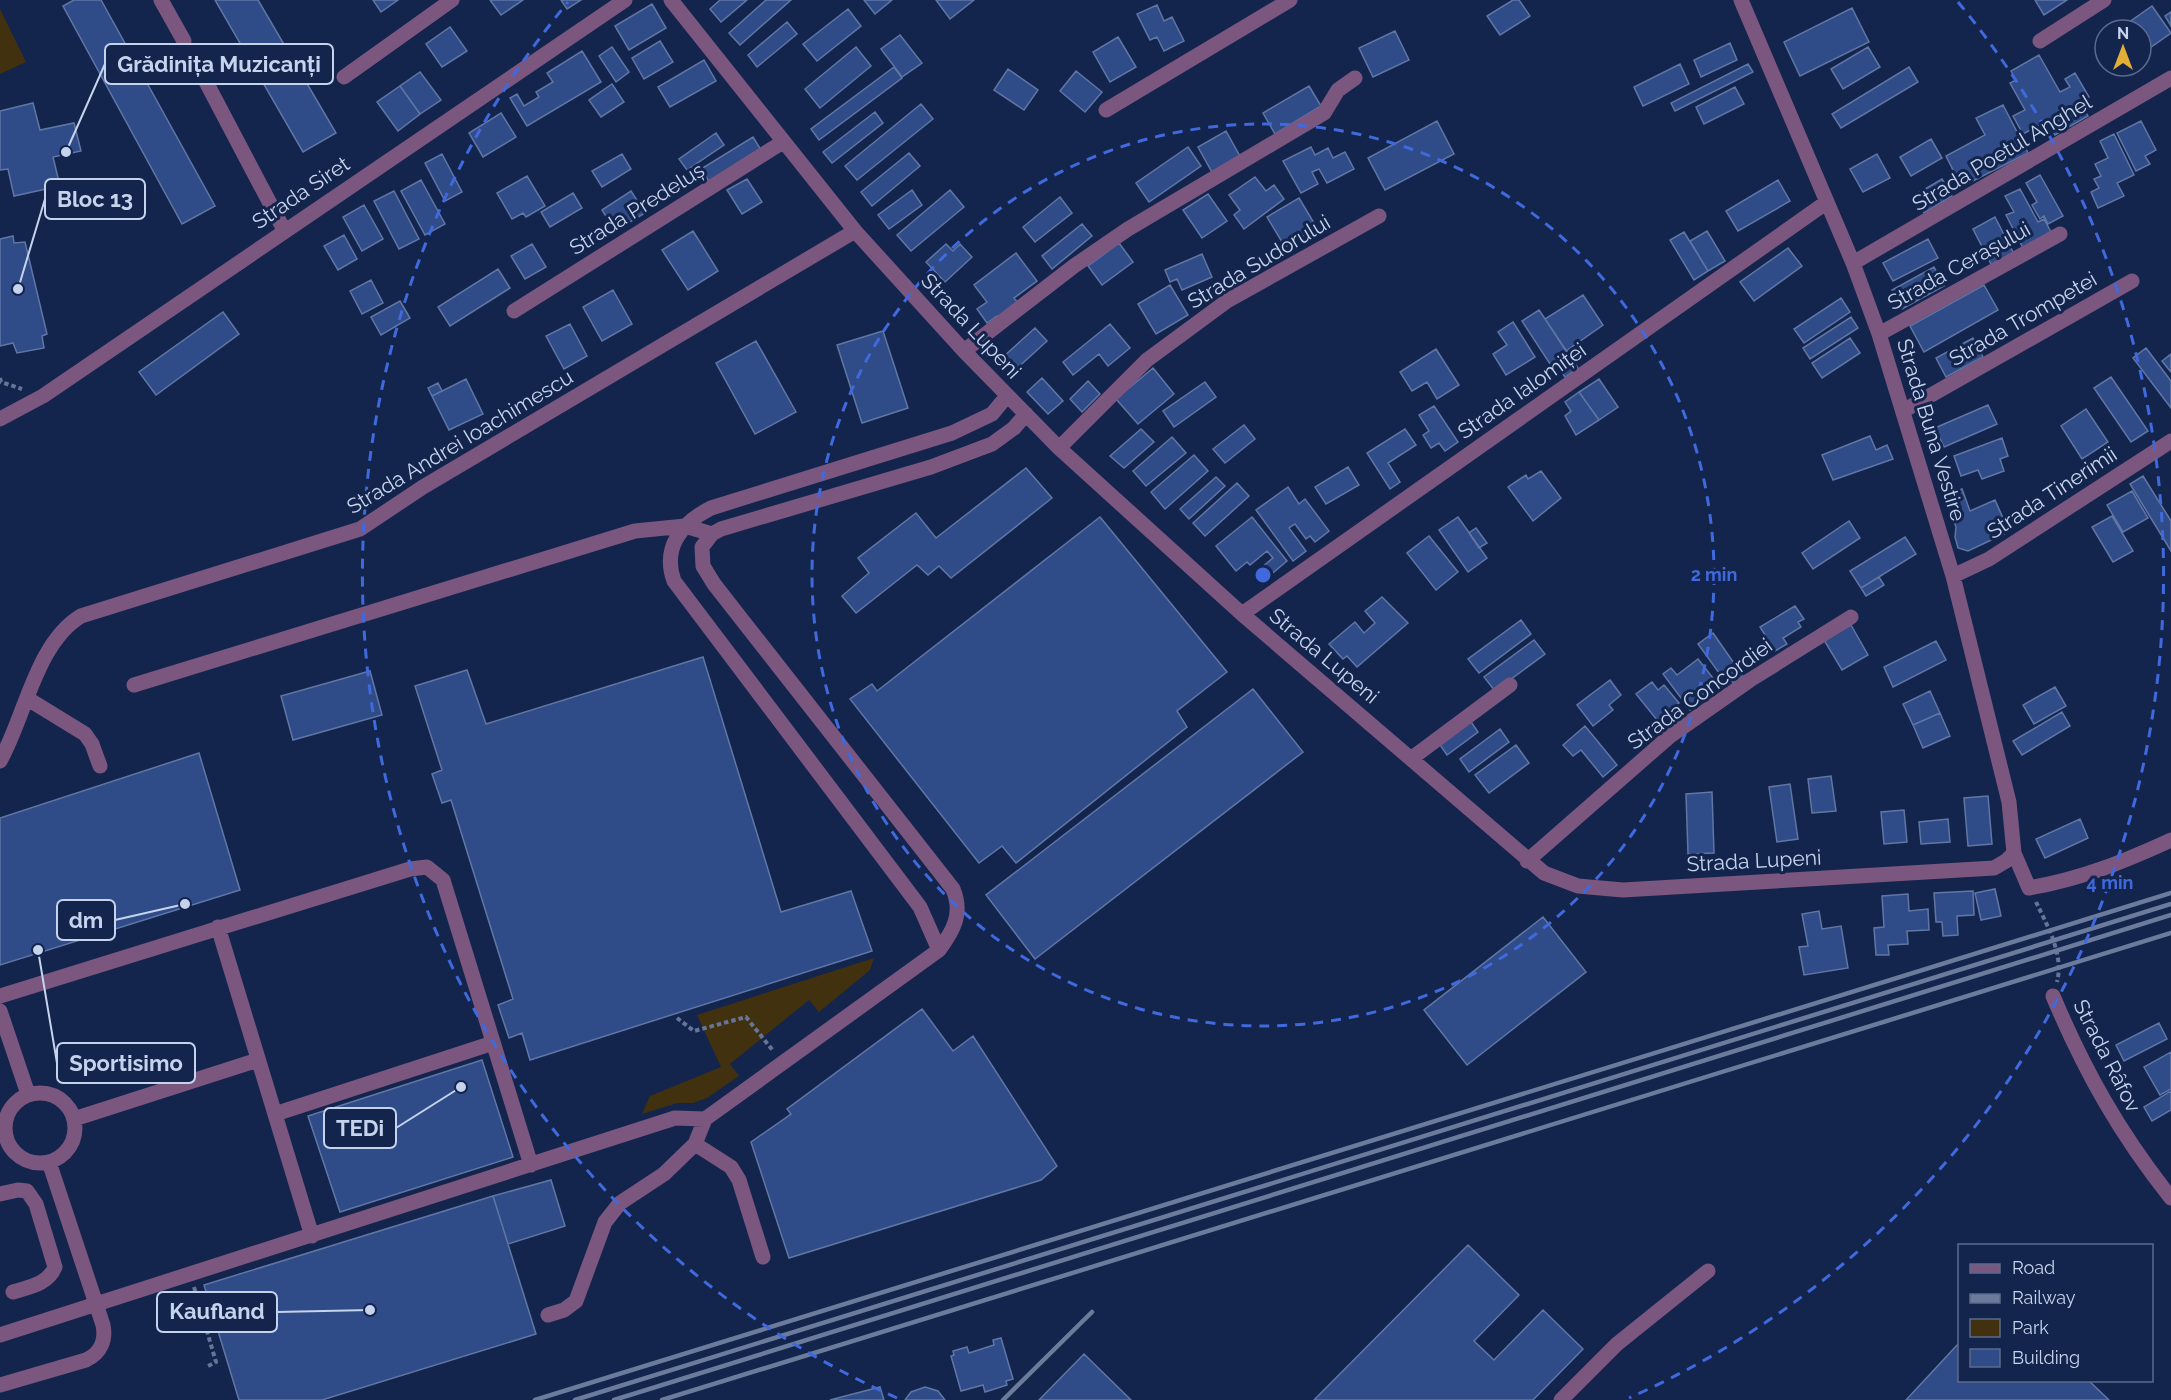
<svg xmlns="http://www.w3.org/2000/svg" width="2171" height="1400" font-family="Raleway,sans-serif">
	<rect width="100%" height="100%" fill="#13254d"/>
	<!-- green -->
	<path fill="#41310f" d="M0,9L26,62L0,74Z
		M874,958L870,970L819,1012L809,1000L730,1064L739,1076L707,1098L693,1103H677L642,1114L650,1096L721,1067L697,1015Z"/>
	<!-- building -->
	<path fill="#2f4b88" stroke="#6077a5" stroke-width="1.5" d="M74,0H101L215,206L182,224L63,6Z
		M215,0H258L336,133L303,152Z
		M373,0H398L381,12Z
		M490,0H523L501,15Z
		M561,0H581L567,9Z
		M720,0H747L721,22L710,9Z
		M766,0H791L740,45L729,33Z
		M864,0H892L875,14Z
		M936,0H974L950,19Z
		M1513,0H1519L1530,16L1500,35L1487,16Z
		M2035,0H2067L2044,15Z
		M652,4L666,28L629,50L615,26Z
		M1157,5L1164,21L1172,17L1184,41L1164,51L1157,37L1150,40L1137,14Z
		M2152,6L2171,33L2147,50L2141,42V30H2133L2128,23Z
		M1852,8L1869,42L1800,76L1784,42Z
		M848,9L861,26L817,61L803,44Z
		M2171,12V26L2165,16Z
		M787,22L797,34L757,67L748,55Z
		M450,27L467,51L442,67L426,44Z
		M1395,31L1409,60L1373,77L1359,48Z
		M900,35L922,63L902,77L881,49Z
		M1118,37L1136,67L1110,82L1093,52Z
		M660,41L673,62L644,79L632,58Z
		M1730,43L1737,60L1701,77L1694,60Z
		M612,47L629,72L616,82L599,56Z
		M856,47L871,66L820,108L805,89Z
		M1868,47L1880,67L1843,89L1831,69Z
		M582,51L601,82L527,126L510,98L517,94L524,106L539,97L536,92L553,82L547,73Z
		M2039,55L2060,92L2070,87L2065,79L2075,73L2089,97L2080,102L2088,116L2055,135L2047,121L2023,134L2013,116L2025,110L2010,83L2016,80L2011,71Z
		M704,60L716,81L670,107L658,87Z
		M1680,64L1689,84L1643,106L1634,87Z
		M1748,64L1753,72L1675,111L1671,103Z
		M894,67L902,78L819,140L811,129Z
		M1909,67L1918,82L1841,128L1832,114Z
		M1008,69L1038,90L1024,110L994,90Z
		M1076,71L1102,92L1085,112L1060,91Z
		M420,72L441,100L420,114L400,86Z
		M612,84L624,102L601,117L589,100Z
		M400,86L420,114L398,131L377,102Z
		M1309,86L1321,106L1275,134L1263,113Z
		M1735,87L1744,104L1704,124L1696,107Z
		M33,103L40,130L74,123L81,151L53,157L60,186L14,196L8,169L0,170V111Z
		M921,104L933,119L857,180L845,166Z
		M2003,105L2028,153L1969,183L1966,176L1958,180L1946,156L1985,135L1976,118Z
		M875,112L883,123L832,163L823,152Z
		M501,113L516,137L483,157L469,133Z
		M1437,121L1454,154L1385,190L1368,158Z
		M2141,121L2156,150L2145,156L2150,164L2136,171L2117,133Z
		M1226,131L1241,158L1213,174L1198,147Z
		M716,133L724,145L687,170L679,159Z
		M2114,134L2134,175L2117,183L2124,196L2098,208L2091,192L2099,188L2094,179L2101,176L2095,164L2108,158L2100,141Z
		M753,137L761,150L710,183L701,169Z
		M1931,139L1942,158L1911,176L1900,157Z
		M1188,147L1201,166L1149,202L1136,183Z
		M1311,147L1315,155L1328,148L1333,158L1345,152L1354,169L1327,183L1319,169L1312,172L1318,184L1301,193L1283,161Z
		M909,153L920,166L872,206L861,192Z
		M442,154L462,192L445,201L425,163Z
		M622,154L631,169L602,187L592,171Z
		M1877,154L1890,178L1863,192L1850,169Z
		M2040,175L2063,216L2048,224L2044,216L2040,219L2032,205L2037,202L2026,183Z
		M527,176L545,206L526,217L523,213L512,219L497,193Z
		M1255,177L1266,191L1274,185L1284,199L1244,229L1234,215L1240,210L1229,195Z
		M747,179L762,202L742,214L727,190Z
		M1942,179L1952,196L1924,213L1913,196Z
		M421,180L445,224L425,235L401,191Z
		M1778,180L1790,201L1738,231L1726,211Z
		M2020,189L2038,222L2044,219L2052,234L2024,250L2006,215L2014,212L2005,196Z
		M912,190L922,205L889,229L878,215Z
		M950,190L964,207L911,251L897,235Z
		M394,191L419,239L399,249L374,201Z
		M631,191L645,213L615,231L602,210Z
		M573,193L582,208L550,227L541,212Z
		M1208,194L1227,221L1202,238L1183,210Z
		M1060,197L1072,213L1035,242L1023,227Z
		M1299,198L1317,228L1285,247L1267,217Z
		M364,205L383,239L362,251L343,217Z
		M1995,217L2014,254L1992,266L1973,229Z
		M1082,224L1092,236L1052,269L1042,256Z
		M693,231L718,271L688,290L662,250Z
		M1707,231L1725,261L1708,271L1690,241Z
		M1684,232L1708,271L1694,280L1670,240Z
		M344,235L357,259L338,270L324,246Z
		M13,236L14,243L25,242L47,334L42,336L44,348L17,353L13,343L0,346V239Z
		M1928,239L1938,258L1893,281L1883,263Z
		M1119,243L1133,262L1102,285L1088,266Z
		M532,244L546,267L525,279L511,256Z
		M946,244L953,251L960,244L972,257L945,282L926,262Z
		M1788,248L1802,266L1754,301L1740,282Z
		M1016,253L1037,281L1014,298L1019,304L1000,319L997,316L987,323L977,309L987,302L974,285Z
		M1202,254L1212,277L1182,290L1177,279L1170,282L1165,270Z
		M1934,267L1944,286L1902,309L1892,290Z
		M498,269L510,288L450,326L438,307Z
		M371,280L383,303L362,314L350,291Z
		M1170,285L1188,315L1156,334L1138,304Z
		M1984,285L1998,310L1924,352L1910,326Z
		M613,290L632,324L602,341L583,307Z
		M1583,295L1603,325L1566,351L1545,319Z
		M1841,298L1850,312L1804,343L1794,329Z
		M400,301L410,318L381,335L371,317Z
		M1539,310L1578,368L1565,377L1556,364L1552,367L1522,321Z
		M223,312L239,334L156,395L139,372Z
		M1851,317L1858,328L1810,359L1803,348Z
		M1513,322L1535,357L1506,375L1493,354L1507,345L1498,332Z
		M570,324L587,356L564,369L546,336Z
		M1110,324L1130,348L1108,366L1099,354L1073,375L1063,362Z
		M1035,328L1047,341L1014,371L1002,358Z
		M883,331L908,408L862,423L837,345Z
		M1850,338L1860,353L1822,378L1812,363Z
		M1973,338L1983,357L1946,377L1936,358Z
		M756,341L796,412L755,434L716,363Z
		M2146,348L2171,381V408L2133,358Z
		M1436,349L1459,385L1437,399L1427,382L1412,391L1400,372Z
		M2171,354V372L2162,361Z
		M1153,368L1174,394L1138,424L1116,399Z
		M2111,377L2148,431L2131,442L2094,388Z
		M1042,378L1063,401L1048,414L1027,392Z
		M466,379L483,414L449,430L432,396Z
		M1599,379L1618,407L1599,420L1579,392Z
		M1088,381L1100,394L1082,412L1070,399Z
		M1205,382L1216,397L1174,427L1163,411Z
		M438,383L442,391L432,396L428,388Z
		M1579,392L1599,420L1576,435L1565,416L1571,411L1565,402Z
		M1988,405L1997,424L1944,447L1935,428Z
		M1434,406L1458,442L1445,451L1439,443L1431,448L1423,435L1429,431L1419,415Z
		M2086,409L2108,442L2082,459L2061,426Z
		M1244,425L1255,439L1225,463L1213,449Z
		M1141,429L1154,442L1124,468L1110,456Z
		M1405,429L1416,445L1388,463L1400,482L1390,489L1367,453Z
		M1870,436L1876,450L1887,445L1893,459L1833,480L1822,455Z
		M1172,437L1186,453L1146,486L1133,471Z
		M2002,438L2008,456L2000,459L2004,471L1982,479L1978,470L1961,476L1954,456Z
		M1194,455L1208,471L1165,509L1151,492Z
		M1348,467L1359,485L1326,504L1315,487Z
		M1026,468L1052,498L951,578L939,566L928,575L917,565L856,613L842,596L869,573L858,558L916,513L936,538Z
		M1541,471L1561,498L1533,521L1508,487L1526,475L1528,479Z
		M2143,476L2171,521V551L2130,484Z
		M1216,477L1225,486L1189,519L1180,509Z
		M1237,483L1249,496L1205,536L1193,523Z
		M1288,487L1299,504L1305,499L1329,531L1315,542L1310,536L1306,539L1295,524L1289,528L1306,551L1293,561L1256,510Z
		M1962,489L1970,511L1995,500L2007,527L2002,529L2004,534L1968,551L1958,548L1955,537L1956,527L1945,495Z
		M2132,491L2148,518L2123,532L2107,505Z
		M2112,516L2133,551L2113,562L2092,527Z
		M1100,517L1227,672L1177,711L1187,727L1016,863L1002,846L979,863L850,699L872,684L877,691Z
		M1252,517L1287,561L1269,576L1262,567L1273,558L1267,551L1250,565L1247,562L1236,571L1216,546Z
		M1458,517L1487,558L1468,572L1439,530Z
		M1849,521L1860,538L1813,569L1802,553Z
		M1476,528L1487,543L1479,548L1469,533Z
		M1429,536L1458,572L1436,590L1407,553Z
		M1905,537L1916,554L1861,588L1850,571Z
		M1879,577L1884,585L1866,596L1861,588Z
		M1382,597L1408,623L1357,667L1347,656L1343,659L1329,644L1355,622L1364,633L1375,623L1365,611Z
		M1795,606L1804,619L1798,622L1801,627L1783,638L1787,644L1775,651L1760,627Z
		M1521,620L1531,634L1479,673L1468,659Z
		M1851,625L1868,655L1842,670L1824,640Z
		M1713,633L1743,676L1733,683L1727,673L1722,677L1698,644Z
		M1534,640L1545,654L1495,691L1484,677Z
		M1936,641L1946,660L1893,687L1884,667Z
		M703,657L781,912L851,891L872,951L530,1060L522,1033L509,1038L498,1005L513,999L451,800L442,803L432,774L442,770L415,686L467,670L486,724Z
		M1698,659L1713,678L1700,687L1708,697L1690,710L1663,674L1671,668L1677,675Z
		M370,671L382,715L293,740L281,696Z
		M1610,680L1621,695L1609,705L1613,710L1593,726L1577,705Z
		M1652,682L1658,690L1664,685L1679,703L1657,720L1636,694Z
		M2055,687L2066,706L2034,724L2023,705Z
		M1253,689L1303,752L1035,959L986,895Z
		M1930,691L1940,713L1913,725L1903,704Z
		M2062,712L2070,726L2022,755L2013,741Z
		M1940,713L1950,736L1923,748L1913,725Z
		M1469,719L1478,732L1447,755L1438,742Z
		M1585,726L1617,765L1603,777L1581,750L1573,756L1563,745Z
		M1500,729L1509,742L1469,772L1460,759Z
		M1516,745L1529,763L1489,793L1475,775Z
		M199,753L240,890L0,965V818Z
		M1831,776L1836,811L1812,813L1808,779Z
		M1790,784L1798,839L1777,842L1769,787Z
		M1712,792L1714,853L1688,854L1686,794Z
		M1988,796L1992,844L1968,846L1964,798Z
		M1904,810L1907,842L1884,844L1881,812Z
		M1948,819L1950,842L1921,844L1919,822Z
		M2080,819L2088,838L2045,858L2036,839Z
		M1995,889L2001,916L1981,920L1975,893Z
		M1973,891L1974,915L1957,916L1958,935L1943,936L1942,922H1936L1934,893Z
		M1908,894L1909,911L1928,909L1929,930L1907,931L1908,944L1888,945L1889,955H1876L1874,928L1884,927L1882,896Z
		M1819,911L1822,929L1841,926L1848,968L1804,975L1799,947L1808,946L1802,914Z
		M1543,917L1586,972L1467,1065L1424,1010Z
		M922,1009L953,1051L973,1036L1057,1166L1041,1180L789,1258L751,1142L791,1114L787,1109Z
		M2159,1023L2167,1039L2124,1061L2116,1045Z
		M2171,1052V1089L2160,1095L2144,1067Z
		M482,1060L513,1157L340,1212L308,1116Z
		M2171,1091V1110L2152,1121L2144,1107Z
		M551,1180L565,1226L508,1244L493,1196Z
		M493,1196L536,1334L322,1400H239L204,1285Z
		M1468,1245L1519,1295L1474,1341L1494,1360L1543,1310L1583,1349L1533,1400H1314Z
		M1001,1338L1013,1379L1006,1381L1007,1385L985,1392L983,1385L961,1391L951,1356L954,1355L953,1351L967,1347L969,1353L994,1345L993,1340Z
		M1960,1342V1380H2088L2109,1400H1906Z
		M1084,1354L1131,1400H1039Z
		M880,1387L884,1400H830Z
		M925,1387L938,1391L945,1400H905L911,1392Z"/>
	<g fill="none" stroke-linecap="round" stroke-linejoin="round">
		<!-- path -->
		<path stroke="#657596" stroke-width="4" stroke-dasharray="4.5 3" stroke-linecap="butt" d="M0,378L1,382L22,389
			M2036,902C2048,927 2064,955 2057,982
			M677,1018L694,1031L746,1017L774,1052
			M194,1287L216,1362L206,1367"/>
		<!-- minor -->
		<path stroke="#7b567e" stroke-width="15" d="M161,0L184,41
			M671,0L855,231L964,351L1059,448L1242,614L1544,873L1578,886L1623,890L1994,868L2006,861L2014,853
			M1741,0L1853,263L1879,334L1953,576L2009,802L2014,853L2029,888C2081,879 2123,862 2171,840
			M2040,41L2104,0
			M344,77L452,0
			M204,78L284,230
			M1106,110L1290,0
			M1853,263L2171,78
			M514,311L783,142
			M1879,334L2060,234
			M964,351L1074,266L1128,229L1324,113L1338,90L1355,78
			M1903,411L2132,281
			M0,419L43,396L625,0
			M1059,448L1147,360L1227,301L1379,216
			M1953,576L1989,559L2171,441
			M1242,614L1827,202
			M134,685L635,531L685,526L712,534
			M28,699L85,734L92,744L100,766
			M1412,758L1510,685
			M0,761C25,717 36,643 81,616L360,529L423,487L855,231
			M1527,861L1670,736L1750,680L1851,617
			M218,927L312,1236
			M939,950L920,907L674,581C662,548 681,523 711,508L952,433L992,414L1007,396
			M0,996L410,869L427,867L443,880L531,1165
			M2053,996C2085,1072 2120,1134 2171,1198
			M0,1011L28,1094
			M5 1128a35 35 0 1 1 70 0a35 35 0 1 1-70 0Z
			M275,1114L493,1043
			M74,1119L258,1060
			M695,1144L731,1167L739,1180L763,1257
			M0,1194L18,1190L27,1191L36,1204L55,1267C48,1284 30,1287 13,1292
			M548,1315L564,1310L576,1301L605,1222L620,1203L664,1174L695,1144L705,1119L939,950C954,930 963,913 953,889L714,584L703,566L702,547L712,534L721,529L931,467L992,444L1014,428L1026,414
			M0,1335L675,1118L705,1119
			M0,1385L86,1360C101,1353 106,1340 103,1325L49,1162
			M1561,1400L1617,1344L1708,1271"/>
		<!-- rail -->
		<path stroke="#6b7b9c" stroke-width="4.5" d="M535,1400L2171,893
			M575,1400L2171,904
			M614,1400L2171,915
			M662,1400L2171,933
			M1003,1400L1092,1312"/>
	</g>
	<!-- distance rings -->
	<g fill="none" stroke="#3f69dc" stroke-width="3" stroke-dasharray="10 8">
		<circle cx="1263" cy="575" r="451"/>
		<path d="M897 1398A901 901 0 0 1 568 2M1958 2A901 901 0 0 1 1629 1398"/>
	</g>
	<g text-anchor="middle" stroke-width="6" stroke-linejoin="round" paint-order="stroke">
		<!-- street labels -->
		<g font-size="21" fill="#c6d3ed" stroke="#13254d">
			<text transform="translate(2002 153) rotate(-31)" y="7">Strada Poetul Anghel</text>
			<text transform="translate(301 193) rotate(-34)" y="7">Strada Siret</text>
			<text transform="translate(637 209) rotate(-32)" y="7">Strada Predeluș</text>
			<text transform="translate(1259 262) rotate(-31)" y="7">Strada Sudorului</text>
			<text transform="translate(1959 266) rotate(-29)" y="7">Strada Cerașului</text>
			<text transform="translate(2023 319) rotate(-30)" y="7">Strada Trompetei</text>
			<text transform="translate(971 326) rotate(47)" y="7">Strada Lupeni</text>
			<text transform="translate(1522 391) rotate(-35)" y="7">Strada Ialomiței</text>
			<text transform="translate(1931 430) rotate(73)" y="7">Strada Buna Vestire</text>
			<text transform="translate(460 442) rotate(-31)" y="7">Strada Andrei Ioachimescu</text>
			<text transform="translate(2052 493) rotate(-33)" y="7">Strada Tinerimii</text>
			<text transform="translate(1324 656) rotate(40)" y="7">Strada Lupeni</text>
			<text transform="translate(1700 694) rotate(-36)" y="7">Strada Concordiei</text>
			<text transform="translate(1754 861) rotate(-3)" y="7">Strada Lupeni</text>
			<text transform="translate(2107 1056) rotate(63)" y="7">Strada Râfov</text>
		</g>
	</g>
	<circle cx="1263" cy="575" r="9" fill="#3f69dc" stroke="#13254d" stroke-width="3"/>
	<g font-size="18" text-anchor="middle" font-weight="bold" fill="#3f69dc" stroke="#13254d" stroke-width="6" stroke-linejoin="round" paint-order="stroke">
		<text x="1714" y="581">2 min</text>
		<text x="2110" y="889">4 min</text>
	</g>
	<!-- callouts -->
	<path fill="none" stroke="#c6d3ed" stroke-width="2" d="M66 152L105 64M18 289L45 199M185 904L115 920M38 950L57 1063M461 1087L396 1128M370 1310L277 1312"/>
	<g fill="#c6d3ed" stroke="#13254d" stroke-width="2">
		<circle cx="66" cy="152" r="6"/>
		<circle cx="18" cy="289" r="6"/>
		<circle cx="185" cy="904" r="6"/>
		<circle cx="38" cy="950" r="6"/>
		<circle cx="461" cy="1087" r="6"/>
		<circle cx="370" cy="1310" r="6"/>
	</g>
	<g fill="#13254d" stroke="#c6d3ed" stroke-width="2">
		<rect x="105" y="44" width="228" height="40" rx="6"/>
		<rect x="45" y="179" width="100" height="40" rx="6"/>
		<rect x="57" y="900" width="58" height="40" rx="6"/>
		<rect x="57" y="1043" width="138" height="40" rx="6"/>
		<rect x="324" y="1108" width="72" height="40" rx="6"/>
		<rect x="157" y="1292" width="120" height="40" rx="6"/>
	</g>
	<g font-size="22" text-anchor="middle" font-weight="bold" fill="#c6d3ed">
		<text x="219" y="72">Grădinița Muzicanți</text>
		<text x="95" y="207">Bloc 13</text>
		<text x="86" y="928">dm</text>
		<text x="126" y="1071">Sportisimo</text>
		<text x="360" y="1136">TEDi</text>
		<text x="217" y="1319">Kaufland</text>
	</g>
	<!-- legend -->
	<rect x="1958" y="1244" width="195" height="138" fill="#13254d" stroke="#5b6b8d" stroke-width="1.5"/>
	<rect x="1970" y="1264" width="30" height="9" fill="#7b567e" stroke="#5b6b8d" stroke-width="1.5"/>
	<text x="2012" y="1274" font-size="18" fill="#c6d3ed">Road</text>
	<rect x="1970" y="1294" width="30" height="9" fill="#6b7b9c" stroke="#5b6b8d" stroke-width="1.5"/>
	<text x="2012" y="1304" font-size="18" fill="#c6d3ed">Railway</text>
	<rect x="1970" y="1319" width="30" height="18" fill="#41310f" stroke="#5b6b8d" stroke-width="1.5"/>
	<text x="2012" y="1334" font-size="18" fill="#c6d3ed">Park</text>
	<rect x="1970" y="1349" width="30" height="18" fill="#2f4b88" stroke="#5b6b8d" stroke-width="1.5"/>
	<text x="2012" y="1364" font-size="18" fill="#c6d3ed">Building</text>
	<!-- north arrow -->
	<g transform="translate(2123 48)"><circle r="28" fill="#13254d" stroke="#5b6b8d" stroke-width="1.5"/>
	<path d="M0-4.5L10 22L0 15L-10 22Z" fill="#e3ae35"/>
	<text y="-9" font-size="16" font-weight="bold" text-anchor="middle" fill="#c6d3ed">N</text>
	</g>
</svg>
